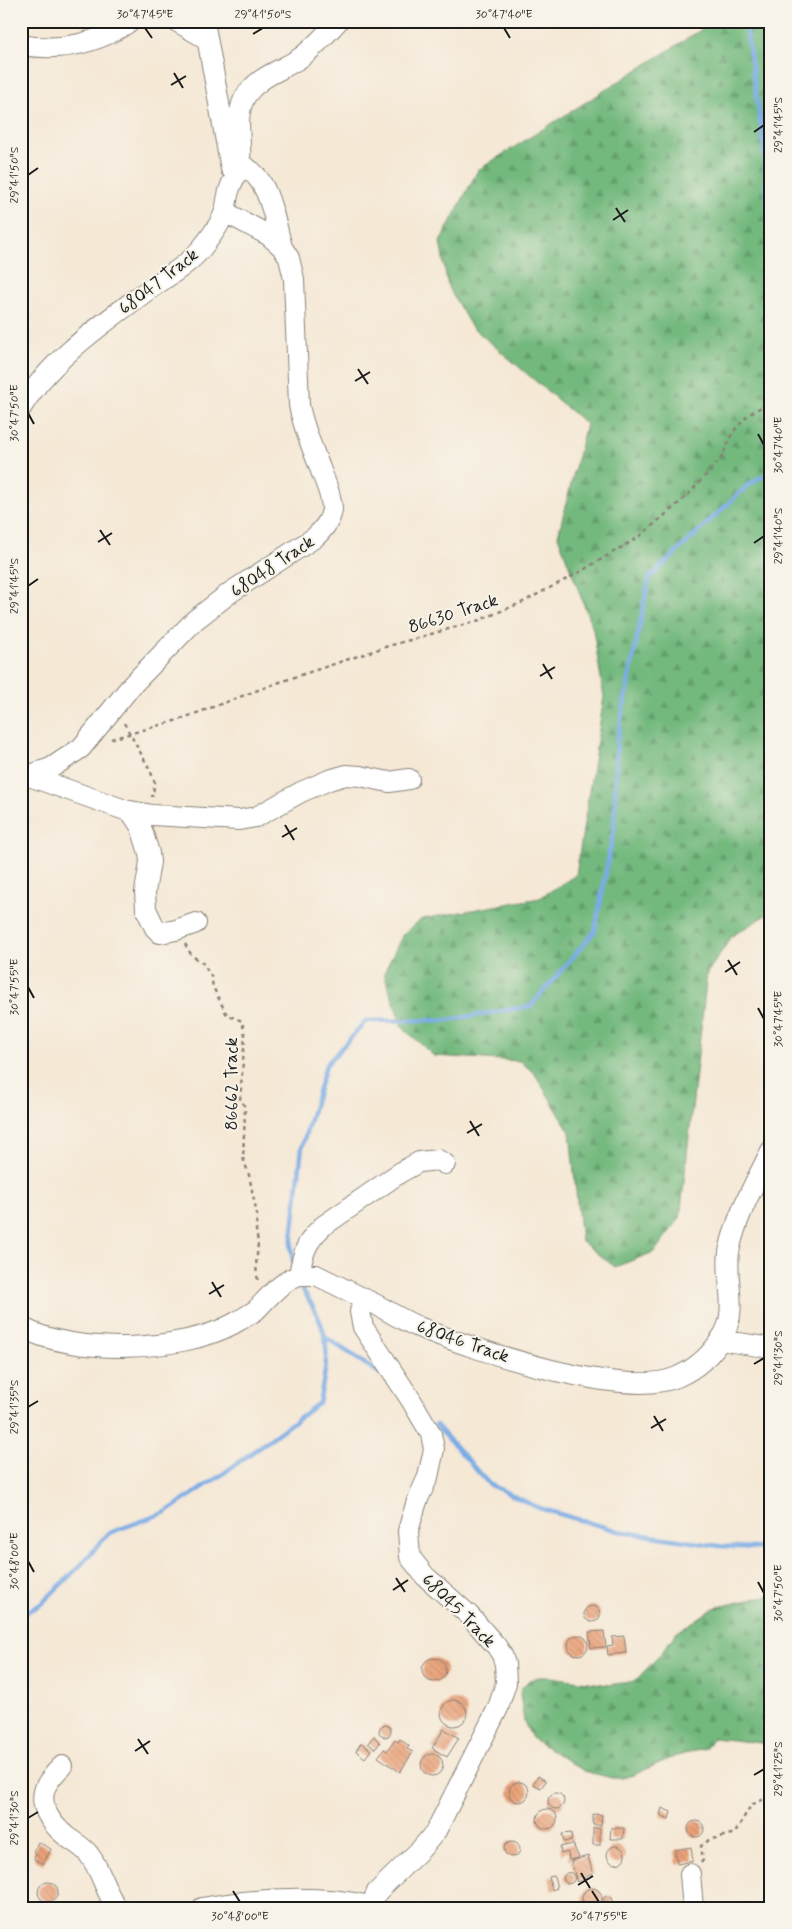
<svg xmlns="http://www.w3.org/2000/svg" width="792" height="1929" font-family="Mynerve,sans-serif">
	<defs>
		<pattern id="forest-firs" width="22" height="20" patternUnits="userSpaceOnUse" patternTransform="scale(1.25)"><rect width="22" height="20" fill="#73b97e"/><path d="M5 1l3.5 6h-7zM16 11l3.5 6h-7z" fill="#639e6c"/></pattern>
		<pattern id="building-back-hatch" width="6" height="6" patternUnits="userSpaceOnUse" patternTransform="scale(1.25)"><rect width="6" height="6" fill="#eaa076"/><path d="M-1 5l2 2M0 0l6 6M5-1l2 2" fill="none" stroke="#c88966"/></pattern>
	</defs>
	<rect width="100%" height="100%" fill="#f7f3e8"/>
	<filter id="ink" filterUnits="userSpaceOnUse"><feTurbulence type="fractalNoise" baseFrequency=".02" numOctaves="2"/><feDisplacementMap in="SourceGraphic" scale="10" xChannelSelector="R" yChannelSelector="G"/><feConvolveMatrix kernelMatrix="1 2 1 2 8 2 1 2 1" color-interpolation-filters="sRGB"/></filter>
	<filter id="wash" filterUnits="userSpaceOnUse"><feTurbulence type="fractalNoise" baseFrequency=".0096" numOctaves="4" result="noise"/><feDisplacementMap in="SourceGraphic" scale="20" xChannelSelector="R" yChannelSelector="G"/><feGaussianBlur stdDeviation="1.12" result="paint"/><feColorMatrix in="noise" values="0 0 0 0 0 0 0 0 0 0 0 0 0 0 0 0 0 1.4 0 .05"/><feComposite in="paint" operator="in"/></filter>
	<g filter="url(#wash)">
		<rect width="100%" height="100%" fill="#f5e8d5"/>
		<!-- forest -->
		<path fill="url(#forest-firs)" stroke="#486a4d" d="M715,21H771V912L732,936L707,973L680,1218L654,1252L615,1267L581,1241L570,1132L535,1074L520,1061L434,1056L402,1027L384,973L403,934L422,919L540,898L576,875L604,697L593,629L558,536L586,424L471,326L448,287L440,242L478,170Z
			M771,1595V1744L713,1738L706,1748L673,1757L633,1775L622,1778H612L584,1771L532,1738L524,1722L520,1693L521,1688L529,1680L540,1677H551L609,1685L635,1681L660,1655L676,1633L714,1608Z"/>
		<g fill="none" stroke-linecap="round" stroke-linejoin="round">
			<!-- stream -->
			<path stroke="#79abe5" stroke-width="4.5" d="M750,21L747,34L763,140L771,251
				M293,1262L291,1247L302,1147L326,1065L366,1021L448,1020L531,1006L595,931L614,828L617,740L649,578L747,486L771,471
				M325,1337L387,1378
				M436,1425L489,1484L539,1508L618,1531L719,1546L771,1549
				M21,1615L41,1604L79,1567L109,1533L166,1512L220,1476L319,1403C323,1382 329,1359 325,1338C321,1317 308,1299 298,1281"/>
		</g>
		<g id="blocks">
			<!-- building -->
			<path fill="url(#building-back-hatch)" d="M584 1614a8 8 0 1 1 16 0a8 8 0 1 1-16 0Z
				M604,1631L606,1647L591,1648L589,1632Z
				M568 1645a10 10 0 1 1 20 0a10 10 0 1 1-20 0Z
				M624,1636L626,1653L608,1655L607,1646L613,1645L612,1637Z
				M422 1670a12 12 0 1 1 24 0a12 12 0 1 1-24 0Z
				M441 1713a13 13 0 1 1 26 0a13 13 0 1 1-26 0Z
				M379 1731a6 6 0 1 1 12 0a6 6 0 1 1-12 0Z
				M444,1729L459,1738L447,1757L432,1748Z
				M374,1736L380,1743L375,1749L368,1743Z
				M400,1739L409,1746L407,1749L413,1752L400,1772L378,1757L384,1749L387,1751L395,1740L398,1742Z
				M361,1743L371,1750L365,1758L356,1751Z
				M421 1765a11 11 0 1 1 22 0a11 11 0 1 1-22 0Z
				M538,1776L546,1781L541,1788L533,1784Z
				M509 1792a10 10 0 1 1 20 0a10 10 0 1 1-20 0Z
				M548 1801a8 8 0 1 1 16 0a8 8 0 1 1-16 0Z
				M662,1808L671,1812L669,1819L660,1815Z
				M537 1819a10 10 0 1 1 20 0a10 10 0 1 1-20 0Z
				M593,1814L602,1815L601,1825H593Z
				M688 1829a8 8 0 1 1 16 0a8 8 0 1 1-16 0Z
				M593,1828H600V1845H593Z
				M611,1828H624L623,1839H610Z
				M571,1833L572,1840L564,1842L562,1834Z
				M504 1849a8 8 0 1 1 16 0a8 8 0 1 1-16 0Z
				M38,1842L51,1849L43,1864L34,1859L36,1854L33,1853Z
				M573,1844L579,1858L569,1860L568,1852L561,1854L560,1847Z
				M607 1855a9 9 0 1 1 18 0a9 9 0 1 1-18 0Z
				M691,1847L693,1861L677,1864L675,1850Z
				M588,1856L593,1874L585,1877V1879L577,1882L571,1861Z
				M563.5 1878a5.5 5.5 0 1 1 11 0a5.5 5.5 0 1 1-11 0Z
				M554,1876L557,1888L552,1890L549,1877Z
				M38 1892a10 10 0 1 1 20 0a10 10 0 1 1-20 0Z
				M582 1898a10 10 0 1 1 20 0a10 10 0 1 1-20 0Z
				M603.5 1900a4.5 4.5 0 1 1 9 0a4.5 4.5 0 1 1-9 0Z
				M577,1903L580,1908H570Z"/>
		</g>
	</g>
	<g filter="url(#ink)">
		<use href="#blocks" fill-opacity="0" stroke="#888278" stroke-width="1"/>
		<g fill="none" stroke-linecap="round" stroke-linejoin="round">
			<!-- minor casing -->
			<g stroke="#888278" stroke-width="22">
				<path id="minor" d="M176,21L207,39
					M204,21L231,169
					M21,45C62,52 97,44 131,21
					M240,165C269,174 274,220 282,247
					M21,408C49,361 101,325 144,293C164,278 185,268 201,249C210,238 221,224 225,211C227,203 227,196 230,188C233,179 240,170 240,160C242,138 234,118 245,97C258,76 281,71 300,58C314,48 326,34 338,21
					M29,776L125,810L152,815L239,820L256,817L301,792L329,780L346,775L360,776L389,782L409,779
					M21,778L51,768L81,748L132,685L195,620L231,592L314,538C323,530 331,521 332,509C332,495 324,480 320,468C312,447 303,427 299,405L294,279L289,258L282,247L268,235L225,212
					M131,812L141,827L149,853L150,862L145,892L146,909L155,928L160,933L176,930L196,923
					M299,1275C303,1252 306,1242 323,1226L401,1172L419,1162L438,1160L445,1164
					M363,1298L360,1312L363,1327L411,1400L431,1434L434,1449L428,1477L417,1501L408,1531L410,1557L425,1576L470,1616L497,1647L502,1655L505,1664L506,1683L498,1708L436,1831L421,1849L377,1892L370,1908
					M21,1327C74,1356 181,1352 233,1324C240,1320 249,1315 256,1310C267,1299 284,1278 301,1275C305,1275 311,1275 316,1275C336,1285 357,1295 377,1305C391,1313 406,1322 421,1328C475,1350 624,1400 677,1377C698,1368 713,1353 724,1334C738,1310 725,1278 729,1252C736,1216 755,1183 771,1151
					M720,1340L771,1348
					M62,1766C57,1771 51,1777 47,1784C36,1804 51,1824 67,1837C75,1843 84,1847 90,1856C102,1872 105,1892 117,1908
					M690,1874L693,1908
					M202,1908C258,1898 315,1894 370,1906"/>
			</g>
			<!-- path -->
			<path stroke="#888278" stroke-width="2.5" stroke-dasharray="4 4" stroke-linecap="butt" d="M124,723L150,770L155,783L152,797
				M111,739L178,720L277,683L385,647L477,621L521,603L578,573L639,537L687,496L722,457L733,432L748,415L771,401
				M185,944L192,956L202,962L211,976L213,987L227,1015L242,1021L245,1035L240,1100L244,1105L245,1110L243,1158L249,1175L257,1215L256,1230L258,1243L256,1266L258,1283
				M701,1863L703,1860L701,1846L709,1840L735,1833L751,1805L771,1796"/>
			<!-- minor -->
			<use href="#minor" stroke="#fff" stroke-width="20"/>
		</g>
	</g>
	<!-- ticks -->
	<path fill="none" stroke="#1c1c1c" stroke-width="2" d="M145,28L152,38M504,28L510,38M253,34L263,28M174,73L183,88M171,85L186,76M754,132L764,125M28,175L38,168M616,208L625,222M613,220L628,210M358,369L368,384M355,381L370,372M28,413L34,424M758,434L764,445M100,530L110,545M98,542L112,533M754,543L764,536M28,586L38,579M543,664L552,679M540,676L555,667M285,825L294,840M282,837L297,828M728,960L737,975M725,972L740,962M28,987L34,998M758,1008L764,1019M470,1121L479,1136M467,1133L482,1124M212,1282L221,1297M209,1294L224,1285M754,1364L764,1358M28,1407L38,1401M654,1416L663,1431M651,1428L666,1419M28,1561L34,1572M396,1578L405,1592M758,1582L764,1593M393,1590L408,1580M138,1739L148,1754M135,1751L150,1741M754,1775L764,1769M28,1818L38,1812M581,1873L590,1888M578,1885L593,1876M233,1891L240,1902M592,1891L599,1902"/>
	<g text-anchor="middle" stroke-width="4" stroke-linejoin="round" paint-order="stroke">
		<!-- street labels -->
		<g font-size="18" fill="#1c1c1c" stroke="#f7f3e8">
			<text transform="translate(158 281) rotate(-38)" y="6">68047 Track</text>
			<text transform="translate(272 566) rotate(-34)" y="6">68048 Track</text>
			<text transform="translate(453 613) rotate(-18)" y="6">86630 Track</text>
			<text transform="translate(231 1084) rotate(-90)" y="6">86662 Track</text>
			<text transform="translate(463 1341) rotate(19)" y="6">68046 Track</text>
			<text transform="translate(459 1610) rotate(45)" y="6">68045 Track</text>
		</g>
	</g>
	<!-- margin -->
	<rect width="792" height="1929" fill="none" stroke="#f7f3e8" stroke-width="55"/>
	<rect x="28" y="28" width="736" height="1874" fill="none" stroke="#1c1c1c" stroke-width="2"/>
	<g font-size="12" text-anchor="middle" fill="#1c1c1c">
		<text x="145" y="18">30°47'45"E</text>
		<text x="263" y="18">29°41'50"S</text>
		<text x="504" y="18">30°47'40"E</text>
		<text transform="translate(778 125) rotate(-90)" y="4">29°41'45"S</text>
		<text transform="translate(14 175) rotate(-90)" y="4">29°41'50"S</text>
		<text transform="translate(14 413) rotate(-90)" y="4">30°47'50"E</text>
		<text transform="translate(778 445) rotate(-90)" y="4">30°47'40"E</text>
		<text transform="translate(778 536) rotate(-90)" y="4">29°41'40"S</text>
		<text transform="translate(14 586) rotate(-90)" y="4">29°41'45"S</text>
		<text transform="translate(14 987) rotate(-90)" y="4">30°47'55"E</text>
		<text transform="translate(778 1019) rotate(-90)" y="4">30°47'45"E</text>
		<text transform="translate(778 1358) rotate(-90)" y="4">29°41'30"S</text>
		<text transform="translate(14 1407) rotate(-90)" y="4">29°41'35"S</text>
		<text transform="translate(14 1561) rotate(-90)" y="4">30°48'00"E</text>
		<text transform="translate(778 1593) rotate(-90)" y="4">30°47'50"E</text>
		<text transform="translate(778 1769) rotate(-90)" y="4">29°41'25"S</text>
		<text transform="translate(14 1818) rotate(-90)" y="4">29°41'30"S</text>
		<text x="240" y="1920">30°48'00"E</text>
		<text x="599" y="1920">30°47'55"E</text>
	</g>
</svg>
